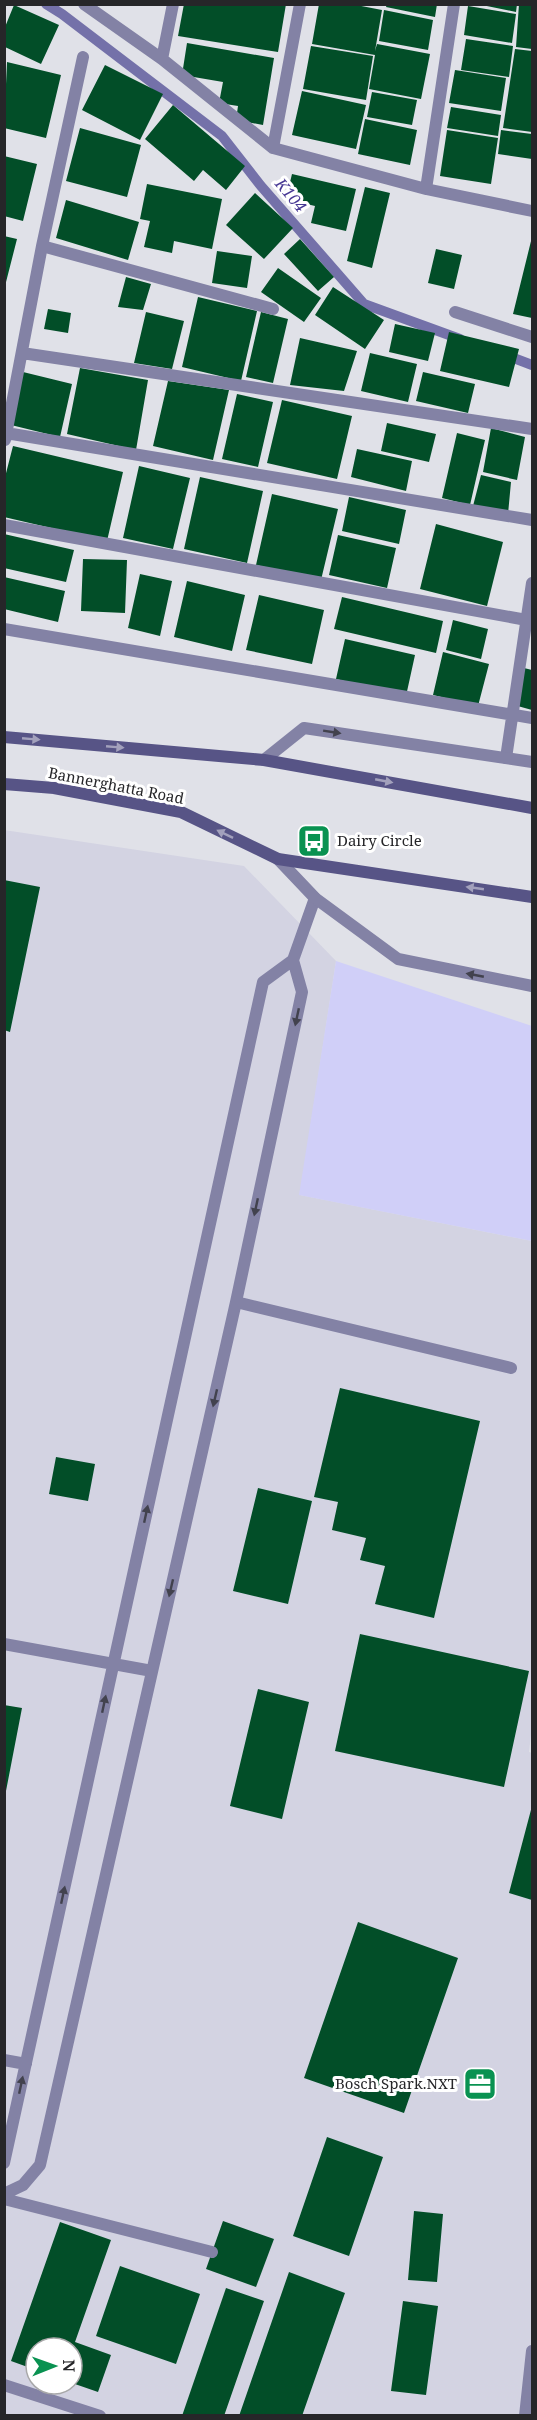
<svg xmlns="http://www.w3.org/2000/svg" width="537" height="2420" font-family="'Noto Serif',serif">
	<rect width="100%" height="100%" fill="#e0e1e8"/>
	<!-- built -->
	<path fill="#d3d3e2" fill-rule="evenodd" d="M4,830L244,866L336,961L300,1195L532,1241V1726L529,1752L532,1753V2415H5ZM36,2348H72V2384H36Z"/>
	<!-- green -->
	<path fill="#d0cff8" d="M336,961L532,1026V1241L299,1195Z"/>
	<g fill="none" stroke-linecap="round" stroke-linejoin="round">
		<!-- stream -->
		<path stroke="#7471a9" stroke-width="10" d="M46,4L62,14L222,136L261,186L364,304L460,339
			M503,354L532,365"/>
	</g>
	<!-- building -->
	<path fill="#024e28" d="M184,4H286L278,52L178,36Z
		M319,4H351L382,10L375,51L377,44L430,54L421,99L369,89L375,55L312,44Z
		M387,4H437L435,17L386,7Z
		M477,4H517L516,12Z
		M519,4H532V49L516,47Z
		M14,5L59,25L41,64L5,47V27Z
		M468,6L516,14L512,43L464,35Z
		M384,10L433,20L428,50L379,41Z
		M466,39L513,46L509,77L461,70Z
		M187,43L274,58L263,125L236,120L238,106L219,103L223,82L182,75Z
		M311,46L373,56L366,100L303,89Z
		M515,49L532,51V132L503,128Z
		M7,62L61,75L46,138L4,128Z
		M105,65L163,94L140,140L82,110Z
		M455,70L506,78L501,111L449,103Z
		M302,91L366,105L356,149L292,135Z
		M372,92L417,100L412,125L367,117Z
		M173,105L245,166L226,190L203,170L194,181L145,139Z
		M451,107L501,115L498,136L447,128Z
		M365,119L417,130L410,165L358,154Z
		M80,128L141,145L127,197L66,181Z
		M447,130L498,138L491,184L440,176Z
		M501,130L532,134V159L498,154Z
		M4,156L37,164L23,221L4,216Z
		M292,174L356,189L346,231L311,223L315,206L286,199Z
		M147,184L222,199L212,249L174,241L172,253L144,247L150,221L140,219Z
		M365,187L390,193L372,268L347,261Z
		M255,193L293,228L264,259L226,225Z
		M66,200L139,222L128,260L56,238Z
		M4,236L17,239L5,286H4Z
		M532,237V318L513,314Z
		M300,239L334,277L318,291L284,254Z
		M436,249L462,255L454,289L428,283Z
		M217,251L252,256L247,288L212,283Z
		M278,268L321,298L304,322L261,292Z
		M126,277L151,284L143,310L118,307Z
		M333,287L384,320L365,349L315,315Z
		M198,297L257,311L241,381L182,367Z
		M48,309L71,313L68,333L44,329Z
		M146,312L184,321L172,369L134,363Z
		M261,312L288,319L273,383L246,377Z
		M395,324L435,333L428,361L389,352Z
		M449,332L519,349L509,387L440,371Z
		M300,338L357,351L344,391L290,385Z
		M370,353L417,364L408,402L361,391Z
		M80,368L148,380L136,450L67,434Z
		M23,372L72,384L60,437L11,425Z
		M423,372L475,384L468,413L416,401Z
		M168,381L229,390L213,460L153,446Z
		M237,394L273,402L258,467L222,459Z
		M282,400L352,416L337,479L267,463Z
		M387,423L436,434L429,462L381,451Z
		M491,428L525,437L517,480L483,472Z
		M457,433L485,440L470,505L442,498Z
		M13,446L123,472L107,541L4,517V481Z
		M357,449L412,461L406,491L351,477Z
		M139,466L190,478L173,549L123,538Z
		M481,475L511,482L508,514L473,506Z
		M200,477L263,491L247,563L184,549Z
		M272,494L338,509L321,580L256,565Z
		M349,497L406,510L399,544L342,531Z
		M436,524L503,542L487,606L420,589Z
		M4,534L74,550L66,582L4,568Z
		M338,535L396,548L387,588L329,575Z
		M83,559L127,560L125,613L81,611Z
		M140,574L172,581L160,636L128,628Z
		M4,577L65,591L58,622L4,609Z
		M187,581L245,595L232,651L174,637Z
		M259,595L324,610L312,664L246,650Z
		M342,597L443,621L436,653L334,629Z
		M453,620L488,629L481,659L446,650Z
		M345,639L415,655L406,696L336,679Z
		M443,652L489,664L478,706L433,695Z
		M524,668L532,670V710L514,705Z
		M4,880L40,887L10,1032L4,1030Z
		M340,1388L480,1421L434,1618L375,1604L385,1566L360,1560L366,1538L332,1530L338,1502L314,1497Z
		M56,1457L95,1464L88,1501L49,1494Z
		M258,1488L312,1501L288,1604L233,1591Z
		M360,1634L529,1671L504,1787L335,1751Z
		M258,1689L309,1702L282,1819L230,1806Z
		M4,1705L22,1708L6,1791H4Z
		M532,1806V1900L509,1893Z
		M358,1922L458,1958L404,2113L304,2078Z
		M327,2137L383,2157L349,2256L293,2236Z
		M414,2211L443,2214L437,2282L408,2280Z
		M223,2221L274,2239L256,2287L206,2269Z
		M60,2222L111,2240L75,2342L111,2355L98,2392L72,2383V2348H36V2370L11,2361Z
		M120,2266L200,2294L176,2364L96,2336Z
		M289,2272L345,2293L302,2416H239Z
		M226,2288L264,2301L224,2416H182Z
		M403,2301L438,2306L426,2395L391,2391Z"/>
	<g fill="none" stroke-linecap="round" stroke-linejoin="round">
		<!-- service -->
		<path stroke="#8382a5" stroke-width="12" d="M236,1302L511,1368
			M4,1644L152,1671
			M4,2060L26,2064
			M4,2163L263,982L293,960
			M4,2194L23,2185L40,2165L236,1302L302,992L293,960L315,898
			M4,2199L212,2252
			M4,2385L100,2416
			M525,2416L532,2351"/>
		<!-- minor -->
		<path stroke="#8382a5" stroke-width="12" d="M84,4L162,59L273,148L426,189L532,211
			M162,59L173,4
			M273,148L300,4
			M426,189L454,4
			M42,246L273,309
			M455,312L532,337
			M22,353L532,429
			M6,433L532,520
			M5,440L42,246L83,57
			M4,525L532,621
			M4,629L532,718
			M506,758L532,583"/>
		<!-- tertiary -->
		<path stroke="#8382a5" stroke-width="12" d="M264,760L304,728L532,762
			M278,859L315,898L398,959L532,986"/>
		<!-- secondary -->
		<path stroke="#575486" stroke-width="12" d="M4,737L264,760L532,808
			M4,784L54,788L181,812L278,859L532,897"/>
	</g>
	<!-- one-way arrows -->
	<defs><path id="oneway-solid" d="M-6-.8H1V-3.2L6.5 0L1 3.2V.8H-6Z" transform="scale(1.5)"/></defs>
	<g fill="#42424e">
		<use href="#oneway-solid" transform="translate(332 732) rotate(9)"/>
		<use href="#oneway-solid" transform="translate(475 975) rotate(-169)"/>
		<use href="#oneway-solid" transform="translate(297 1017) rotate(102)"/>
		<use href="#oneway-solid" transform="translate(256 1207) rotate(102)"/>
		<use href="#oneway-solid" transform="translate(215 1398) rotate(103)"/>
		<use href="#oneway-solid" transform="translate(146 1514) rotate(-78)"/>
		<use href="#oneway-solid" transform="translate(171 1588) rotate(103)"/>
		<use href="#oneway-solid" transform="translate(104 1704) rotate(-78)"/>
		<use href="#oneway-solid" transform="translate(63 1895) rotate(-78)"/>
		<use href="#oneway-solid" transform="translate(21 2085) rotate(-78)"/>
	</g>
	<g fill="#a3a1bc">
		<use href="#oneway-solid" transform="translate(31 739) rotate(5)"/>
		<use href="#oneway-solid" transform="translate(115 747) rotate(5)"/>
		<use href="#oneway-solid" transform="translate(384 781) rotate(11)"/>
		<use href="#oneway-solid" transform="translate(225 834) rotate(-154)"/>
		<use href="#oneway-solid" transform="translate(475 888) rotate(-172)"/>
	</g>
	<!-- icons -->
	<defs>
		<g id="bus-square" transform="scale(1.725)"><rect x="-9" y="-9" width="18" height="18" rx="4" fill="#099251" stroke="#fff"/><path d="M-5-6H5V4H4V6H2V4H-2V6H-4V4H-5ZM-3.5-4V0h7V-4ZM-3.5 1.2v1.5H-2V1.2ZM2 1.2v1.5H3.5V1.2Z" fill="#fff"/></g>
		<g id="office-square" transform="scale(1.725)"><rect x="-9" y="-9" width="18" height="18" rx="4" fill="#099251" stroke="#fff"/><path d="M-6-3h4V-5.5h4V-3h4V5H-6ZM-1-4.5V-3h2v-1.5ZM-6 0V1H6V0Z" fill="#fff"/></g>
	</defs>
	<g fill-rule="evenodd">
		<use href="#bus-square" x="314" y="841"/>
		<use href="#office-square" x="480" y="2084"/>
	</g>
	<g text-anchor="middle" stroke-width="6" stroke-linejoin="round" paint-order="stroke">
		<!-- street labels -->
		<g font-size="15" fill="#262629" stroke="#fff">
			<text transform="translate(116 786) rotate(11)" y="5">Bannerghatta Road</text>
		</g>
		<!-- poi labels -->
		<g font-size="15" fill="#262629" stroke="#fff" text-anchor="start">
			<text x="337" y="846">Dairy Circle</text>
			<text x="457" y="2089" text-anchor="end">Bosch Spark.NXT</text>
		</g>
		<!-- water labels -->
		<g font-size="16" font-style="italic" fill="#473894" stroke="#fff">
			<text transform="translate(291 195) rotate(50)" y="6">K104</text>
		</g>
	</g>
	<!-- border -->
	<rect width="537" height="2420" fill="none" stroke="#262629" stroke-width="12"/>
	<!-- north arrow -->
	<g transform="translate(54 2366) rotate(89)"><circle r="28" fill="#ffffff" stroke="#a8a8a9" stroke-width="1.5"/>
	<path d="M0-4.5L10 22L0 15L-10 22Z" fill="#099251"/>
	<text y="-9" font-size="16" font-weight="bold" text-anchor="middle" fill="#262629">N</text>
	</g>
</svg>
